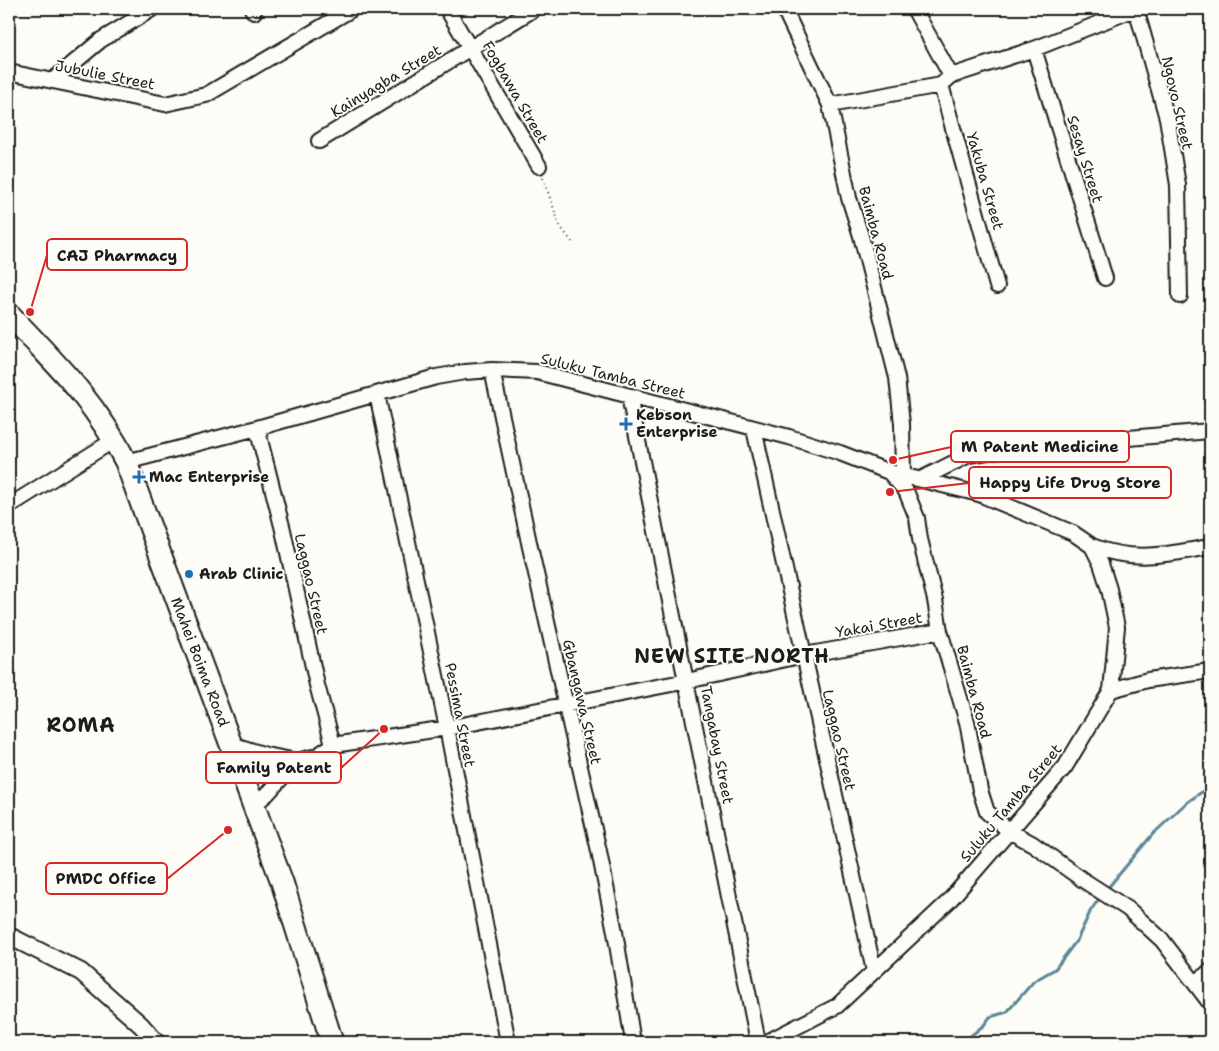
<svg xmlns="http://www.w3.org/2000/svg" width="1219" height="1051" font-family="'Shantell Sans',sans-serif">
	<rect width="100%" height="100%" fill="#fdfcf7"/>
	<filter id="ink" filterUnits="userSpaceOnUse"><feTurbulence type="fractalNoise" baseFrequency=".02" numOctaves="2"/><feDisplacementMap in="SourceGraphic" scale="10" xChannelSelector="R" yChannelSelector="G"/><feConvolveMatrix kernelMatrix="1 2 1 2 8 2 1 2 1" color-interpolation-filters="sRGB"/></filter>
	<g filter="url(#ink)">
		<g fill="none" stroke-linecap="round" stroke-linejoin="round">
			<!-- stream -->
			<path stroke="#5b8695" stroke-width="3" d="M1107,889L1152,835L1185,804L1210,786
				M963,1042L984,1025L990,1017L1007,1012L1034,981L1055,969L1077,940L1091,910L1101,896"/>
			<!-- minor casing -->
			<g stroke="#1c1c1c" stroke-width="18">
				<path id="minor" d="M252,9L254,12
					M447,9L539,166
					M784,9L830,105L849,198L861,236L897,378L902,424L903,475
					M914,9L951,76
					M1136,9L1167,118L1178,185L1180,296
					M1034,49L1105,278
					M9,72L165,104L206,95L352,9
					M52,81L101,40L152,9
					M941,85L997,286
					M830,105L941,85L951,76L1034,49L1135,9
					M319,141L534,9
					M492,370L530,547L599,851L615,932L633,1042
					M377,394L447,728L508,1042
					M629,396L758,1042
					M257,428L283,530L317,685L334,748
					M754,429L874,971
					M126,462L257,428L436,377L465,372L492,370L537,372L789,437L840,453L889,472L979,494L1073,533L1092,546L1101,564L1109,589L1117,627L1111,690L1065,767L949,901L837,1006L767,1042
					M889,472L906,491L917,518L920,539L935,600L940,631L967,722L980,790L987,812L1011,832L1033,844L1083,880L1128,909L1162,940L1210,1003
					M921,479L969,455L1013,448L1210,431
					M9,506L114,440
					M1092,546C1135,563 1167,554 1210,547
					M1111,690L1148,680L1210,671
					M231,744L266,755L297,761L317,756L333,745L447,728L687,681L804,655L940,631
					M254,805L267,794L297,761
					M1196,983L1210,971"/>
			</g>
			<!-- tertiary casing -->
			<g stroke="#1c1c1c" stroke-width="20">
				<path id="tertiary" d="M9,936L81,972L141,1025L156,1042"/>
			</g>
			<!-- primary casing -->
			<g stroke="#1c1c1c" stroke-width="25">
				<path id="primary" d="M9,314C55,363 95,401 126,462L282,882L332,1042"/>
			</g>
			<!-- path -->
			<path stroke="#1c1c1c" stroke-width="2" stroke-dasharray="1 4" stroke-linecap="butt" d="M543,178L560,226L572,242"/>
			<!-- minor -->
			<use href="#minor" stroke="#fdfcf7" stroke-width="14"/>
			<!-- tertiary -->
			<use href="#tertiary" stroke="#fdfcf7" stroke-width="16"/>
			<!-- primary -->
			<use href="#primary" stroke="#fdfcf7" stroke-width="21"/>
		</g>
	</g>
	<!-- markers -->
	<g fill="#1f6fb2" stroke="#fdfcf7" stroke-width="2">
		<path d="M623.5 416.5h5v5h5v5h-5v5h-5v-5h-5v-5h5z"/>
		<path d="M136.5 469.5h5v5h5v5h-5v5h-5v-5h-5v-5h5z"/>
		<circle cx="189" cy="574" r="5"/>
	</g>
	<g text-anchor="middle" stroke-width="4" stroke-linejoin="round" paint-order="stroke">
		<!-- street labels -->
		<g font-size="15" fill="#1c1c1c" stroke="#fdfcf7">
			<text transform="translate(105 75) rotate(11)" y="5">Jubulie Street</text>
			<text transform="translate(386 81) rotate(-31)" y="5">Kainyagba Street</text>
			<text transform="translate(515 92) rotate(60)" y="5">Fogbawa Street</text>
			<text transform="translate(1177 103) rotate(77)" y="5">Ngovo Street</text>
			<text transform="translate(1085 159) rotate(73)" y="5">Sesay Street</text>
			<text transform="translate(985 181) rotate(74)" y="5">Yakuba Street</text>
			<text transform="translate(876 233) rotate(75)" y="5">Baimba Road</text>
			<text transform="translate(613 376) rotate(14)" y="5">Suluku Tamba Street</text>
			<text transform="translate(311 584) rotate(77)" y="5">Laggao Street</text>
			<text transform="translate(879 625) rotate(-10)" y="5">Yakai Street</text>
			<text transform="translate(200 662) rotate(69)" y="5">Mahei Boima Road</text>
			<text transform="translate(974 692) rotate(75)" y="5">Baimba Road</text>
			<text transform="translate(582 702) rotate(77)" y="5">Gbangawa Street</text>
			<text transform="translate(460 715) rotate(79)" y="5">Pessima Street</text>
			<text transform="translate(839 740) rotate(77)" y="5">Laggao Street</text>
			<text transform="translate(717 745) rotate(79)" y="5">Tangabay Street</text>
			<text transform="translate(1011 803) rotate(-50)" y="5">Suluku Tamba Street</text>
		</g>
		<!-- poi labels -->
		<g font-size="15" font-weight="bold" fill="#1c1c1c" stroke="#fdfcf7" text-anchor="start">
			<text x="636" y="420">Kebson<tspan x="636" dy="17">Enterprise</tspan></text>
			<text x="149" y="482">Mac Enterprise</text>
			<text x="199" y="579">Arab Clinic</text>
		</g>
		<!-- district labels -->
		<g font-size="20" font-weight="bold" letter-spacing="1" fill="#1c1c1c" stroke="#fdfcf7">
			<text x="732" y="663">NEW SITE NORTH</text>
			<text x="81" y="732">ROMA</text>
		</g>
	</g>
	<!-- callouts -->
	<path fill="none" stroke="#d62828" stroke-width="2" d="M30 312L47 255M893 460L951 447M890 492L969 483M384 729L341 768M228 830L167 879"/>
	<g fill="#d62828" stroke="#fdfcf7" stroke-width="2">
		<circle cx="30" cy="312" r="5"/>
		<circle cx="893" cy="460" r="5"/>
		<circle cx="890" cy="492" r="5"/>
		<circle cx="384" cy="729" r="5"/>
		<circle cx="228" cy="830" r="5"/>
	</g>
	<g fill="#fdfcf7" stroke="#d62828" stroke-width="2">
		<rect x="47" y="239" width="140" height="31" rx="5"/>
		<rect x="951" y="431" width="178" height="31" rx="5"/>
		<rect x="969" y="467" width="202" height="31" rx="5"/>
		<rect x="206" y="752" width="135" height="31" rx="5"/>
		<rect x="46" y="863" width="121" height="31" rx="5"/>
	</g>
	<g font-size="16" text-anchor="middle" font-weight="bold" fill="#1c1c1c">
		<text x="117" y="261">CAJ Pharmacy</text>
		<text x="1040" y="452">M Patent Medicine</text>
		<text x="1070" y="488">Happy Life Drug Store</text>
		<text x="274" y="773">Family Patent</text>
		<text x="106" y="884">PMDC Office</text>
	</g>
	<!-- margin -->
	<rect width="1219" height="1051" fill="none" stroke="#fdfcf7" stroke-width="30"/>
	<rect x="15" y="15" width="1189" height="1021" fill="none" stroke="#1c1c1c" stroke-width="2" filter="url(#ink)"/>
</svg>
